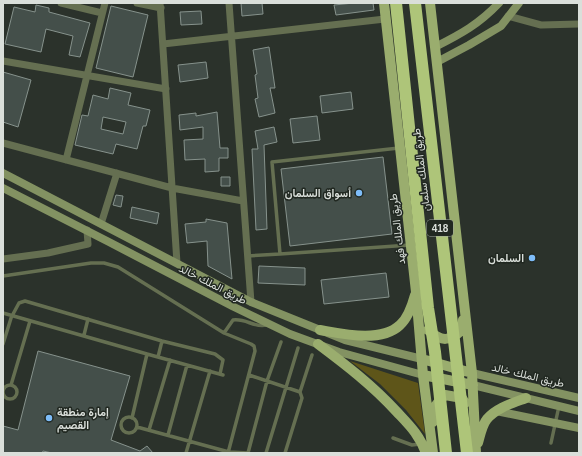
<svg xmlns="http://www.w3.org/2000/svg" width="582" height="456" font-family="Arial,Vazirmatn,sans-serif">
	<rect width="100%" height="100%" fill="#2b322b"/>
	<!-- green -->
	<path fill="#5e5519" d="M350,361L418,383L425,434L406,410L380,384Z"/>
	<!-- building -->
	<path fill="#444f4a" stroke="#86928c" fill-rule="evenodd" d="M241,3H262L263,14L242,16Z
		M354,3H373L374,10L336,15L334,5Z
		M36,5L49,8V12L90,23L80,57L69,55L73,36L46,29L41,52L5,44L14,7L35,12Z
		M111,6L148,15L133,77L96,68Z
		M201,11L202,24L181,25L180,12Z
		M269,47L275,88H270L275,113L259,117L255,99L258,98L255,75L257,74L253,50Z
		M206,62L208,78L180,82L178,65Z
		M3,72L31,80L18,127L3,122Z
		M110,88L131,93L128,105L150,110L146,126H143L137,149L116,144L113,154L75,145L82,115L88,116L93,95L108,99ZM103,117L126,122L123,134L101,129Z
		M351,92L353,109L322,113L320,96Z
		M217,112L220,148H228V158H219V171L205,172V159L185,160L184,140L203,139V127L180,130L179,115L196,113V116Z
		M317,116L320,140L293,143L290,119Z
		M274,127L277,142L264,145L267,229L256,230L252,149H258L255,131Z
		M383,157L392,234L290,246L281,169Z
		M221,177H230V186H221Z
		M116,195L123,196L121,207L113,205Z
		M132,207L159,213L157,224L130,218Z
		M206,219L227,223L232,279L208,266L207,241L187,243L185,224L206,222Z
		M259,266L305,268V285L258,283Z
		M386,273L389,297L324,304L321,280Z
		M38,351L130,376L111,440L140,451L147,446L153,453H52L43,451L42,453H3V426L18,430Z"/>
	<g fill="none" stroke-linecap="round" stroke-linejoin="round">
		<!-- lane -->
		<path stroke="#656f51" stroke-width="3.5" d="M399,148L272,162L280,254L410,245
			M247,256L280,254
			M3,276L91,263H104L118,267L224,333
			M3,313L147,354L132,418
			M12,316L19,303L25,301L162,341L215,354L223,360L220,374
			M84,335L88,319
			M3,344L12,315
			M147,354L223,375
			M158,357L162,341
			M249,375L300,392L302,398L285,453
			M11,385L30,321
			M3 392a7 7 0 1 1 14 0a7 7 0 1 1-14 0Z
			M300,392L312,355
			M121 425a8 8 0 1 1 16 0a8 8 0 1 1-16 0Z
			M137,427L229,452L248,453
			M149,430L170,360
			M168,435L187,365
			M393,438L412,445L420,444
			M551,443L559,406
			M186,453L210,371
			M228,453L255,351L254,346L251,344L224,333L233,320C246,318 254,328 266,325
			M248,453L267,381L281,342
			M266,453L298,348"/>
		<!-- street -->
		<path stroke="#656f51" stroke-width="7" d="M61,3L102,13
			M137,3L161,8
			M160,3L177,263
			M229,3L251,302
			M508,16L541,25L579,24
			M163,44L385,19
			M3,61L166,89
			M3,143L172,188L243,201
			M66,160L105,3
			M101,224L117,173
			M3,259L48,253L88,244L87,230"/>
		<!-- secondary -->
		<path stroke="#839262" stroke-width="8" d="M435,47C461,34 479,24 499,3
			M437,62L469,45L501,26L519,3
			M3,173L251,302L345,340L422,359
			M3,188L109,242L234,307L290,334L339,352L423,375
			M472,373L579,398
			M473,385L579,411
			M496,411L579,428"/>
		<!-- primary -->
		<path stroke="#9aad6e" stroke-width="10" d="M384,3L416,292L423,375L433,453
			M430,3L472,373L476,453
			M320,330C343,334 381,343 400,325C408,318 412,306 415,295
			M428,330C442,342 449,342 463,329V320
			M318,344C346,365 372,385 396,411C409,425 419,434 426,453
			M422,359L472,373
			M423,375L473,385
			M433,422C432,408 435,405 445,395L462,398L465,403
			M478,443C480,436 482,425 487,419C496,408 513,403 526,398"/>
		<!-- highway -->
		<path stroke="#aec579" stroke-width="12" d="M396,3L428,308L435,352L446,453
			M415,3L467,453"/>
	</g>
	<!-- markers -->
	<g fill="#7ebdf9" stroke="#212821" stroke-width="1.5">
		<circle cx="359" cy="193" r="4"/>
		<circle cx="532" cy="258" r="4"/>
		<circle cx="49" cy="418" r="4"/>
	</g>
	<g text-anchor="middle" stroke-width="3" stroke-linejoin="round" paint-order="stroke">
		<!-- shield labels -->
		<rect fill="#212821" stroke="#a2a8a2" stroke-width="1" x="427" y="220" width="26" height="16" rx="3"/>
		<g font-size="10" font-weight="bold" fill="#dadfda">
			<text x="440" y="232">418</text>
		</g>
		<!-- street labels -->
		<g font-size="11" fill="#dadfda" stroke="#212821">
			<text transform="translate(421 170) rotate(-97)" y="4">طريق الملك سلمان</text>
			<text transform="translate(397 229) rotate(-97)" y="4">طريق الملك فهد</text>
			<text transform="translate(213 284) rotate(27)" y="4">طريق الملك خالد</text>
			<text transform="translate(528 375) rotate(13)" y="4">طريق الملك خالد</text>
		</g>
		<!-- poi labels -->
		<g font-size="11" font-weight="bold" fill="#dadfda" stroke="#212821" text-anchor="end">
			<text x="351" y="197">أسواق السلمان</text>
			<text x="524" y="262">السلمان</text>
			<text x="57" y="416" text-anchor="start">إمارة منطقة<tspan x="57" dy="13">القصيم</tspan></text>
		</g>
	</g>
	<!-- border -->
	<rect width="582" height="456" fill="none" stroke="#dadfda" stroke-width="8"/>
</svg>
